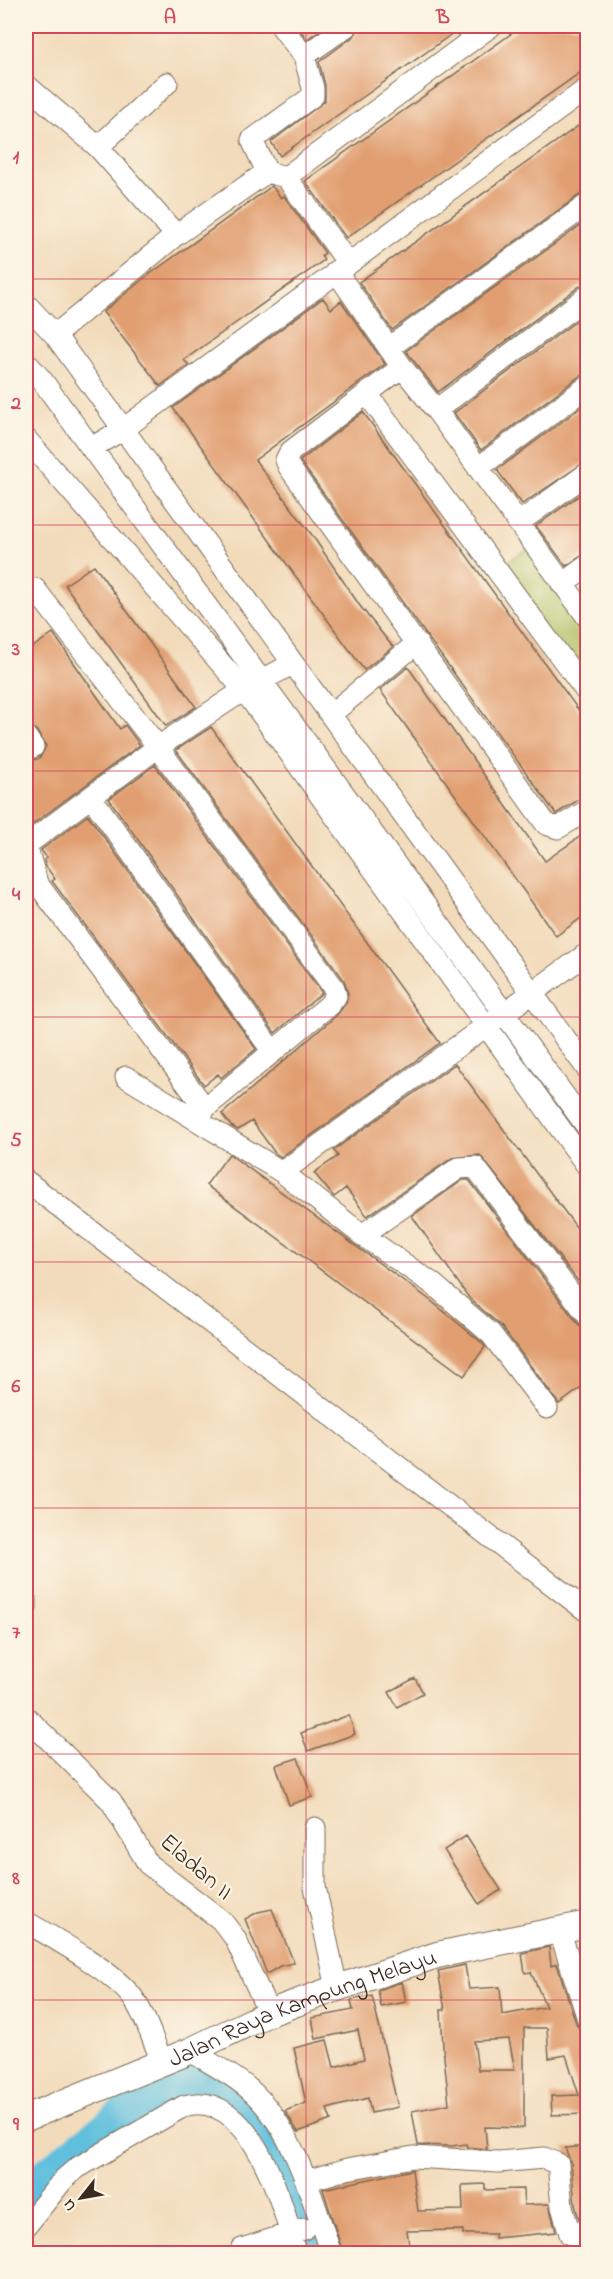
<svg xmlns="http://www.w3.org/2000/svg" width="613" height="2279" font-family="'Indie Flower',sans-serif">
	<rect width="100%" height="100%" fill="#fcf5e5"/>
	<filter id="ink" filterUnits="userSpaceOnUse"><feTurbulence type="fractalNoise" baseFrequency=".0167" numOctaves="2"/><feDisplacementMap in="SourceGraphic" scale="12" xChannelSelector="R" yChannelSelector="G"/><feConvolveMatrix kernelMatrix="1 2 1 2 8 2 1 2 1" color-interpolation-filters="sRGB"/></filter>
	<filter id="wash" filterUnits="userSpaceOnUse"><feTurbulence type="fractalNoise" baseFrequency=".008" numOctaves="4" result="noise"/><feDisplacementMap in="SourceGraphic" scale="24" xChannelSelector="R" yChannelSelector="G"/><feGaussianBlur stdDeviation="1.35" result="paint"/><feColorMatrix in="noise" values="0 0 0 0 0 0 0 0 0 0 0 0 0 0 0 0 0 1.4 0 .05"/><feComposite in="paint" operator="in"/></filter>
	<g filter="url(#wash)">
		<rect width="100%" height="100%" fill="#f2dbbb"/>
		<!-- green -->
		<path fill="#afbf62" stroke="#757440" stroke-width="1.5" d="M531,547L587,623V695L495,569Z"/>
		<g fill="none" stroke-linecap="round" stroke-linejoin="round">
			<!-- river -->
			<path stroke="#5ebfdd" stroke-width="33" d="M26,2201L45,2175L123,2114L197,2078L232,2092L292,2175L313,2254"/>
		</g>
		<g id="blocks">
			<!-- building -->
			<path fill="#e19f71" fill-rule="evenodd" d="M297,26H325L307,39Z
				M360,26H463L280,156L271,142L325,101V85L319,62L354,36Z
				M522,26H588V67L346,238L305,181Z
				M588,119V191L581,194L392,330L359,282Z
				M272,186L281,198L284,196L325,253L321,256L324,260L184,360L189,365L160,386L103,312L143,279Z
				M588,220V283L580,286L438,392L406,351Z
				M323,298L331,309L341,301L385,364L255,460L312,535L360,606L393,647L364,670L173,408Z
				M588,312V373L580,376L481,450L454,413Z
				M588,402V460L522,504L497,470Z
				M363,412L582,715L588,711V794L556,814L300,461Z
				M588,489V552L566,566L536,526Z
				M94,565L196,707L166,726L65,585Z
				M53,633L120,729L125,725L140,745L26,829V757L34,760L40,758L46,746L36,730L26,724V652Z
				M408,667L545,861L588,831V913L556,936L380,690Z
				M211,727L440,1043L281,1157L275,1153L252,1121L238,1130L231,1126L222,1114L337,1015L346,1003L348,993L344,980L176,750Z
				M155,765L322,993L275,1033L109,799Z
				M88,815L256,1049L221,1078L218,1074L204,1085L52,881L55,879L45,865L44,860L47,858L41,850Z
				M455,1064L588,1243V1294L480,1155L452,1158L367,1216L346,1188L334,1197L314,1173L338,1156L334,1150Z
				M229,1154L430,1300L482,1343L485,1347L464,1376L206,1185Z
				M463,1180H469L578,1324L588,1330V1383L559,1404L501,1326L469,1298L412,1216Z
				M415,1678L423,1693L397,1707L389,1692Z
				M349,1715L355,1734L308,1751L301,1733Z
				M298,1758L312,1797L289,1805L276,1765Z
				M466,1836L501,1890L479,1904L444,1850Z
				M272,1909L294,1963L280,1966L267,1974L245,1919L258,1912Z
				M549,1947L551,1966L557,1964L576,2023L588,2046V2114L552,2115L551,2096L579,2095L566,2055L549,2058L547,2028H524V2128L485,2127L487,2149L467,2147L466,2144L452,2146L418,2145L412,2111L449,2104L443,2047L441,2010H445L438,1971L465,1965L469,1989L500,1987L502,2015L546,2007L531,1972L525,1973L522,1953ZM509,2039L515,2070H478L474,2041Z
				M402,1982L406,2002L381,2007L378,1990Z
				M372,1996L398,2107L371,2113L368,2098L327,2109L331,2120L298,2132L285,2111L306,2103L294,2048L327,2040L334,2067L364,2059L358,2030L316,2039L312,2018L353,2010L351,2000Z
				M588,2146V2215L579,2219L575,2205L571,2163L565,2148Z
				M412,2170L418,2211L463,2210L462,2185L485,2184V2190L523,2189L524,2205L549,2204L556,2232L495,2238V2234H463V2230L407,2231L409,2244L362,2251V2253H343L323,2189Z"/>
		</g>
	</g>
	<g filter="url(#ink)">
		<use href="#blocks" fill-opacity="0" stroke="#7b6855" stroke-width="1.5"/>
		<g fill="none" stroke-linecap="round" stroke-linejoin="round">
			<!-- minor casing -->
			<g stroke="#7b6855" stroke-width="23">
				<path id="minor" d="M281,26L304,56L347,26
					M26,85L98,147L176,235L55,335
					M98,147L167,83
					M267,172L252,140L313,96V88L304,56
					M286,177L491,26
					M176,235L267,172L286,177L348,263
					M336,271L402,367L436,410L588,618
					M26,304L55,335L588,1070
					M390,347L588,204
					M26,362L41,379L588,1128
					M402,367L290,452L286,460L289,467L546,824L558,828L588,810
					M368,395L588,694
					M436,410L588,296
					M26,439L244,690L588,1167
					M91,448L122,430L588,88
					M478,468L588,386
					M518,523L588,473
					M562,584L588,565
					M26,589H35L158,747L334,988L336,996L329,1005L205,1108
					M331,714L417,643
					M26,737L33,747
					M92,798L273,1052
					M26,845L37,883L205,1108L199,1119
					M26,845L158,747L244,690L292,664
					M126,1077L282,1172L362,1235L433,1284L491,1334L547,1408
					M282,1172L588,953
					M26,1181L588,1612
					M362,1235L459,1168L475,1167L588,1316
					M26,1602V1607
					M26,1717L111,1801L148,1864L221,1920L235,1938L269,2013
					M315,1828V1887L337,1988
					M26,1922C54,1938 118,1974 135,2001C147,2019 153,2042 162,2061
					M559,1929L588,2019
					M190,2051C210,2063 232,2074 249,2089C293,2126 313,2200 331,2254
					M306,2181L347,2169L413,2157L499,2162L544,2158L558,2164L562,2207L570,2234L575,2236L588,2228
					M26,2226L63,2180L77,2168L184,2106C250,2086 284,2206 296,2254
					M242,2249L304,2229"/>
			</g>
			<!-- major casing -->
			<g stroke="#7b6855" stroke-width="28">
				<g id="major">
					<path id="s1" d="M26,2118L190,2051L269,2013L337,1988L437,1955L588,1924"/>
				</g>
			</g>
			<!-- minor -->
			<use href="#minor" stroke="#fff" stroke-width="21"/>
			<!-- major -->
			<use href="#major" stroke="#fff" stroke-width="26"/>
		</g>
	</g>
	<!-- grid -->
	<path fill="none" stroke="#d1495b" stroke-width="1.5" stroke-opacity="0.55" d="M306,26V2254M26,279H588M26,525H588M26,771H588M26,1017H588M26,1262H588M26,1508H588M26,1754H588M26,2000H588"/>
	<g text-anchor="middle" stroke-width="4.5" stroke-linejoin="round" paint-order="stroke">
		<!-- street labels -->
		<g font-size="24" fill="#3b2a1e" stroke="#fcf5e5">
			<text transform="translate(197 1866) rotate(41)" y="8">Eladan II</text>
			<text dy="8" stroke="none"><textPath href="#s1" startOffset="298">Jalan Raya Kampung Melayu</textPath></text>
		</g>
	</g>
	<!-- margin -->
	<rect width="613" height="2279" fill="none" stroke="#fcf5e5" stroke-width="66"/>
	<!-- north arrow -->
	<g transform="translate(81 2198) rotate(239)" stroke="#fcf5e5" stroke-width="4.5" paint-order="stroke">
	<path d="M0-4.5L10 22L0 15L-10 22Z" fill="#3b2a1e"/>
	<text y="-9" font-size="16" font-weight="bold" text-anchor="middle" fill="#3b2a1e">U</text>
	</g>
	<rect x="33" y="33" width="547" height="2213" fill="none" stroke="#d1495b" stroke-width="2"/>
	<g font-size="20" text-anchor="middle" font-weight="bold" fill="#d1495b">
		<text x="170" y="23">A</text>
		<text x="443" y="23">B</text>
		<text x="16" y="163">1</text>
		<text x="16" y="409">2</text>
		<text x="16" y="655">3</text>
		<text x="16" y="900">4</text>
		<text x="16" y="1146">5</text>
		<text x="16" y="1392">6</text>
		<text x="16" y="1638">7</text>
		<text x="16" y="1884">8</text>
		<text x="16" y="2130">9</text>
	</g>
</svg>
